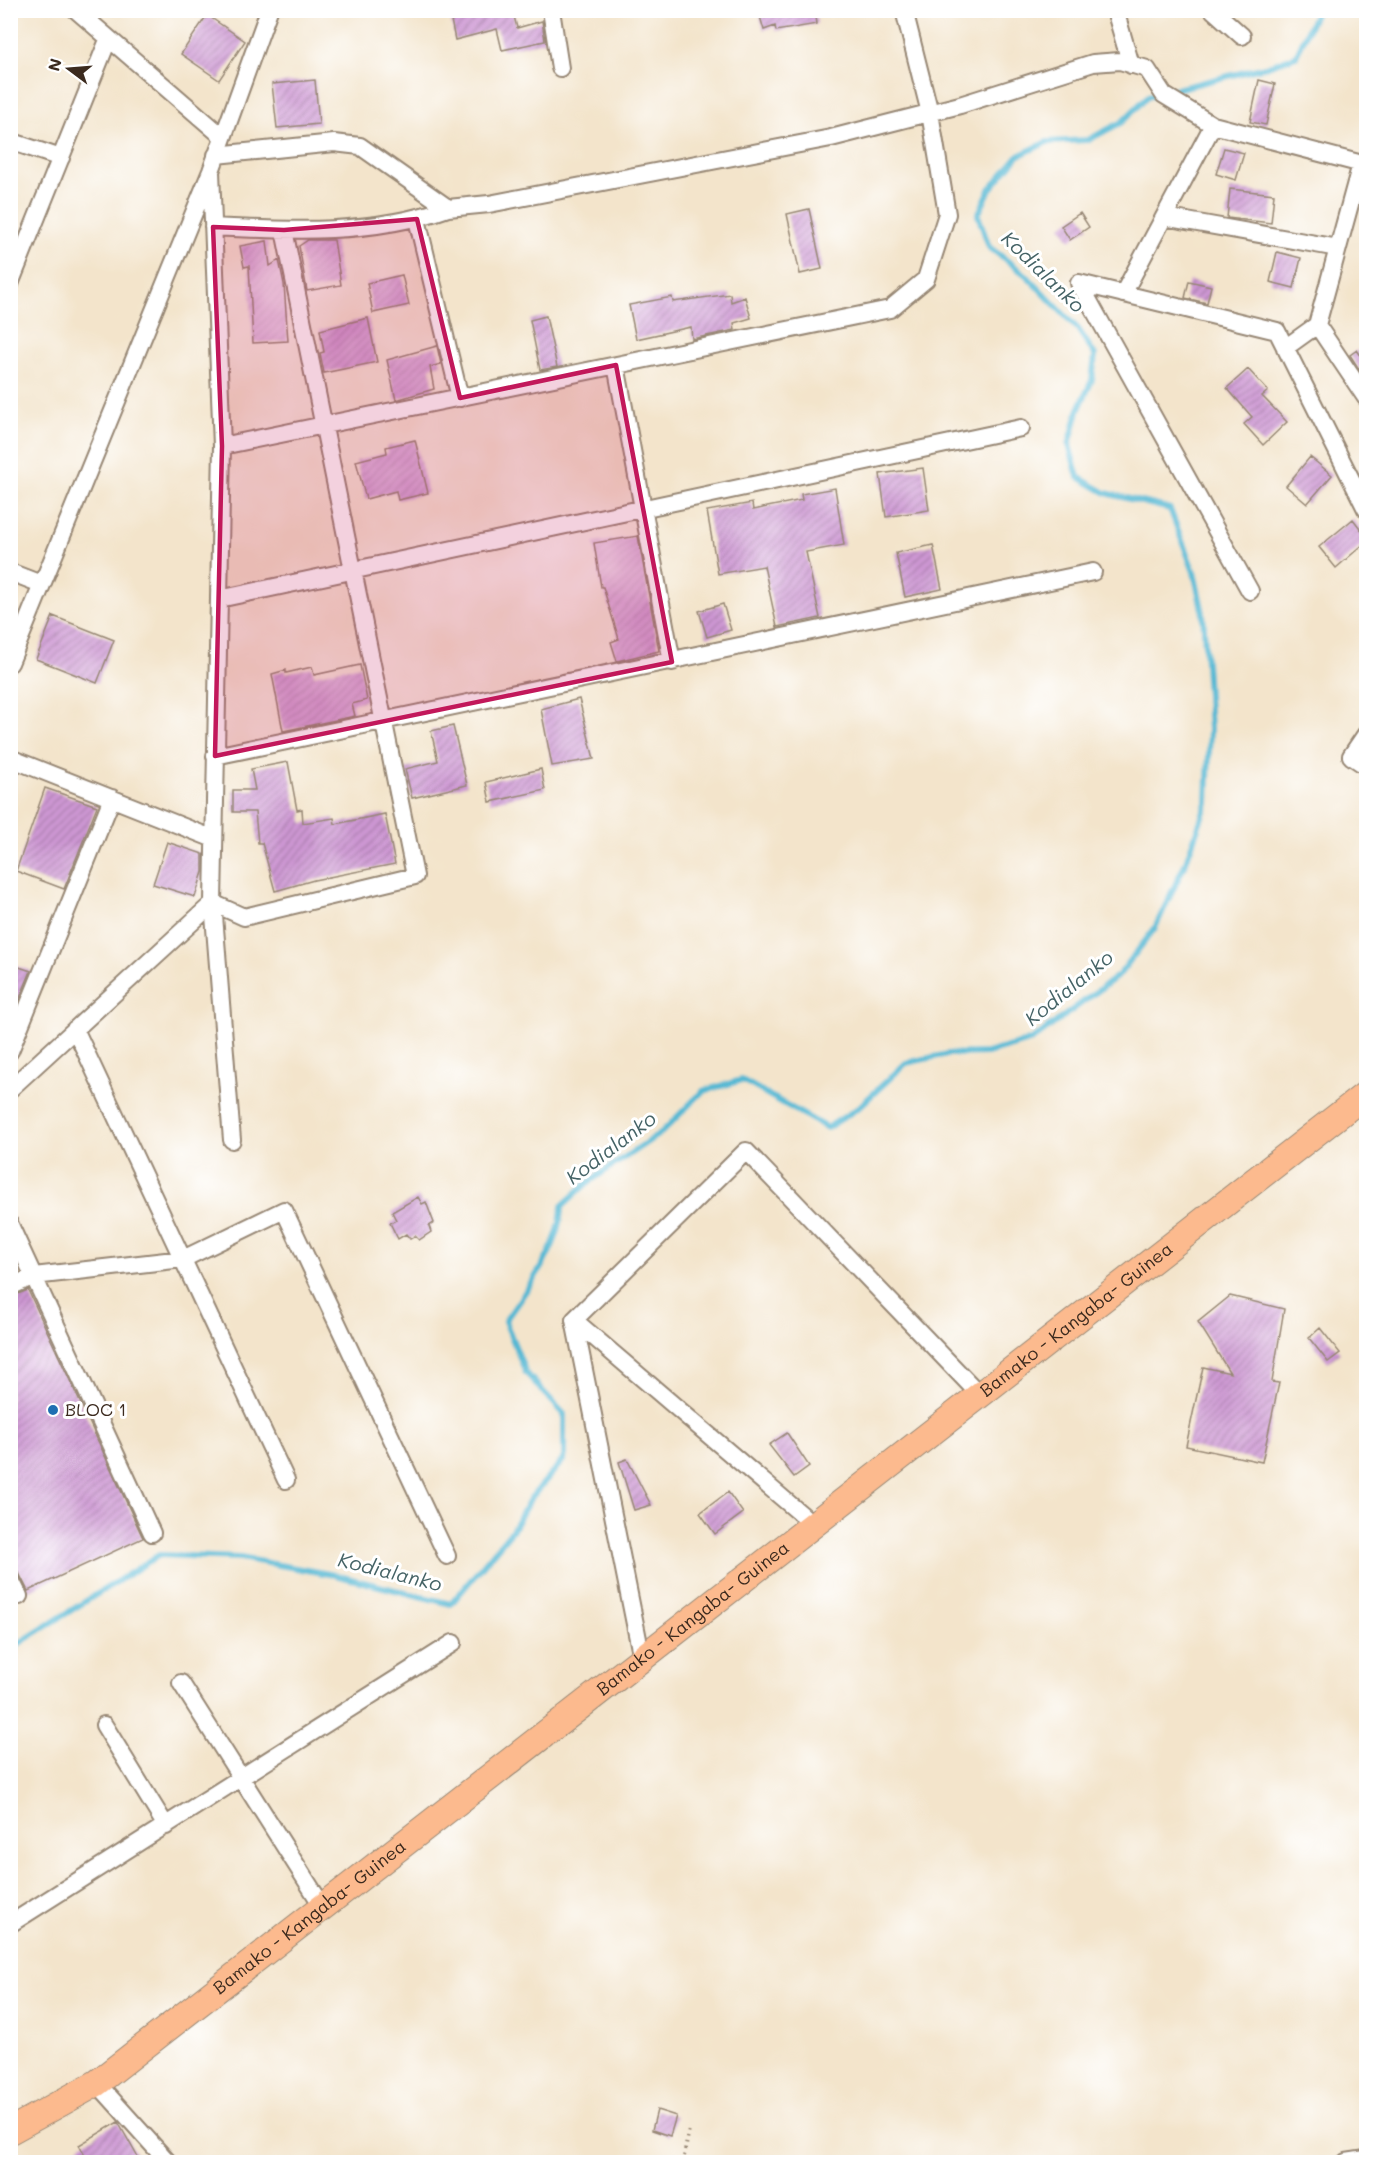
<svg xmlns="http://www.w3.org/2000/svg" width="1377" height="2173" font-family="Mali,sans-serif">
	<defs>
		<pattern id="building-hatch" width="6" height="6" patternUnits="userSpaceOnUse" patternTransform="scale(1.5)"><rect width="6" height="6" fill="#cd97d3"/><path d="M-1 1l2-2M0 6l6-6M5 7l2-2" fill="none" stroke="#a87bab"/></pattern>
	</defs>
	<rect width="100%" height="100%" fill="#fff"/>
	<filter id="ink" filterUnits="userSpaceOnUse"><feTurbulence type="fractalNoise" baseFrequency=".0167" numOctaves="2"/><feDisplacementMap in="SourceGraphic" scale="12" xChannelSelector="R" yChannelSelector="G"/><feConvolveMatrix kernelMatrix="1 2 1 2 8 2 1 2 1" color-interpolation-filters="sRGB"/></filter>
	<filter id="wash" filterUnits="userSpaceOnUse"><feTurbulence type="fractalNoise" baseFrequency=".008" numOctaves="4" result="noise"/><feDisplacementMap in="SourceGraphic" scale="24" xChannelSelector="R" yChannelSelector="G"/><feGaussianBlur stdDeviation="1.35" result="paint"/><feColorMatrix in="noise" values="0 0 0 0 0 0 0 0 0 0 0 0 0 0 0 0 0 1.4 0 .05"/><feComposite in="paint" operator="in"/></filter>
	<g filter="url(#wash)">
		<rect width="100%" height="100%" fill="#f3e4cb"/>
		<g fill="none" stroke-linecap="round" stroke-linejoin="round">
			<!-- stream -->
			<path stroke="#55b8d3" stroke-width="6" d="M10,1649L159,1555L240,1558L335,1575L451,1604L513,1529L530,1499L564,1459V1414L526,1373L505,1321C528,1287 561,1248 562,1206L587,1183L662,1132L703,1091L742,1080L827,1128L858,1108L906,1063L948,1054L987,1053L1032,1040L1119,975L1155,928L1185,864L1207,803L1210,729L1203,613L1194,572L1170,509L1106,493L1078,477L1069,445L1078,411L1092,380L1095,355L1078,329L1026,275L989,247L978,215L990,189L1018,156L1047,142L1088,140L1122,122L1148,96L1265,67L1296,56L1317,10"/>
		</g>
		<g id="blocks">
			<!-- building -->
			<path fill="url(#building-hatch)" d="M449,10H493L495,16L513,12L517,28L542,21L545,41L502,50L497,29L455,40Z
				M758,10H815L817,24L776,31L775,26L764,30Z
				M207,15L245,41L219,80L181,54Z
				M315,80L319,124L277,128L272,84Z
				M1259,80L1275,84L1266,125L1250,122Z
				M1224,148L1244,153L1236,180L1216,174Z
				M1230,189L1274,194L1271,223L1227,218Z
				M809,209L822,269L800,274L787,214Z
				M1080,213L1089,227L1070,240L1061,226Z
				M308,240H334L341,285L307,291L299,246Z
				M267,241L270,266L279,260L284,284L288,341L253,343L249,266L244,267L240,246Z
				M1277,252L1301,258L1294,288L1270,282Z
				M402,275L409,305L373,313L367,283Z
				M1189,281L1211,286L1207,303L1185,298Z
				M730,294L731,302L745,297L751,318L734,323L735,330L692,339L691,327L636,339L629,305L672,297L673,302Z
				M546,316L557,367L540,370L530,320Z
				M368,318L377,362L324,373L320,353L324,352L320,330Z
				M437,346L441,364L430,367L434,389L396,400L387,360Z
				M1357,350L1366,363V380L1350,355Z
				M1248,369L1268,391L1262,396L1287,422L1263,445L1244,424L1252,417L1227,388Z
				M415,440L428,493L398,500L396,491L366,499L356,461L387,453L386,447Z
				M1310,457L1332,475L1307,504L1286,486Z
				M923,468L929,510L886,517L880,474Z
				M835,488L844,545L806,552L820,618L777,627L764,566L718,574L707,511L752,503L753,510L802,500L801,494Z
				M1353,519L1366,536V542L1336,568L1319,547Z
				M638,536L659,651L617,661L611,642L619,639L603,587H601L594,543Z
				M933,545L942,589L905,597L896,553Z
				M723,604L731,630L707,637L699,611Z
				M53,616L114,640L97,683L36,659Z
				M360,665L367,700L352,704L355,716L283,731L272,674L286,670V673L312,667L314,675Z
				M579,699L594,759L552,766L541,709Z
				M453,726L467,785L412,798L405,769L438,761L431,731Z
				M288,762L297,810L302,809L303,823L334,818L335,824L385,814L395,864L314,880L275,891L262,843H258L255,812H233V790H255L251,769Z
				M541,769L545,790L490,802L486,782Z
				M45,788L97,806L64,889L16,871Z
				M167,842L203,854V872L195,897L153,884Z
				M10,964L31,971L10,1022Z
				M418,1197L422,1204L426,1202L434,1223L429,1226L431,1232L419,1240L415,1236L410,1239L406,1234L398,1239L390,1223L396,1220L392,1212Z
				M28,1290L143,1538L28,1591L19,1573L10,1568V1297Z
				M1230,1296L1284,1309L1272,1382L1279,1383L1262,1462L1186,1446L1203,1367L1230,1373L1198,1322Z
				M1320,1328L1340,1353L1328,1362L1309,1338Z
				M787,1433L809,1466L794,1477L769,1445Z
				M627,1459L651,1505L634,1510L619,1462Z
				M728,1492L743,1513L715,1534L700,1513Z
				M657,2110L676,2116L670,2136L652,2130Z
				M118,2122L141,2163H89L79,2145Z"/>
		</g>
	</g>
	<g filter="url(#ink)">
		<use href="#blocks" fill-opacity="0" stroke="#978774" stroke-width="1.5"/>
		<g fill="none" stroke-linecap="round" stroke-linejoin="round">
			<!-- minor casing -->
			<g stroke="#978774" stroke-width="20">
				<path id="minor" d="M76,10L223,137
					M551,10L560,68
					M1115,10L1131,65
					M1213,10L1242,36
					M10,141L61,158
					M216,155L334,143L360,146L448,208L489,204L831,138L960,105L1093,63L1120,61L1147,69L1164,95L1213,125L1366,165
					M211,171L222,446L213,903L232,1140
					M1164,217L1338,248
					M417,219L460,398
					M213,227C291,231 373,235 448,208
					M1079,283L1277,331L1366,509
					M1079,283L1250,591
					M10,284L108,40
					M1123,294L1213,125
					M1317,325L1366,398
					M1285,348L1317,325L1361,164
					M616,365L672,662
					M222,446L890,309L926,279L947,214L930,113L904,10
					M10,572L41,584
					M219,599L1021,428
					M10,663L211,171L269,10
					M1366,734L1351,756L1366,766
					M215,756L1093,572
					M10,758L214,839
					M213,903L244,917L415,876L284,230
					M75,1029L286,1480
					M10,1051L112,798
					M10,1089L213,903
					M10,1225L152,1533
					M10,1287L34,1276L183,1259L284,1210L447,1556
					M574,1320L746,1151L980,1395
					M574,1320L642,1659
					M574,1320L814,1525
					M10,1578L19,1596
					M181,1683L323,1907
					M104,1725L166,1826
					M10,1924L453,1643
					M97,2083L168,2162
					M1346,2162L1366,2159"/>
			</g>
			<!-- primary casing -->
			<g stroke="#978774" stroke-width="28">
				<g id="primary">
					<path id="s1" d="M10,2131L97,2083L1366,1094"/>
				</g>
			</g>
			<!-- path -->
			<path stroke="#978774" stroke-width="4" stroke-dasharray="1.5 4.5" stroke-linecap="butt" d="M683,2162L689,2129"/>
			<!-- minor -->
			<use href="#minor" stroke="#fff" stroke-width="16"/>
			<!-- primary -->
			<use href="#primary" stroke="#fcba8e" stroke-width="26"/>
		</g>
	</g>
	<!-- marked area -->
	<path fill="#c2185b" fill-opacity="0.2" stroke="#c2185b" stroke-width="4.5" stroke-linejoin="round" d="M417,219L460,398L616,365L672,662L215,756L222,446L213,227L284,230Z"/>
	<!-- markers -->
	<circle fill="#1f6fb2" stroke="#fff" stroke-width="2" cx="53" cy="1410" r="6"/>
	<g text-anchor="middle" stroke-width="6" stroke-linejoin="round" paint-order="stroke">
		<!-- street labels -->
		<g font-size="18" fill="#3b2a1e" stroke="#fff">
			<text dy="6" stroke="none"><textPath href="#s1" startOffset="1341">Bamako - Kangaba- Guinea</textPath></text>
			<text dy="6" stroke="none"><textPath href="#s1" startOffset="855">Bamako - Kangaba- Guinea</textPath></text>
			<text dy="6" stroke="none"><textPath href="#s1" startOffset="369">Bamako - Kangaba- Guinea</textPath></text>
		</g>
		<!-- poi labels -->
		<g font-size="18" fill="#3b2a1e" stroke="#fff" text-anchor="start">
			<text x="65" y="1416">BLOC 1</text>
		</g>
		<!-- water labels -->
		<g font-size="20" font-style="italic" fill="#456366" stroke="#fff">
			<text transform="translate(1043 272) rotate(44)" y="7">Kodialanko</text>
			<text transform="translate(1069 988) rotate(-39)" y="7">Kodialanko</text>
			<text transform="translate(611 1148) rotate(-37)" y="7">Kodialanko</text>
			<text transform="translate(390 1572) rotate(14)" y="7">Kodialanko</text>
		</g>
	</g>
	<!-- margin -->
	<rect width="1377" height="2173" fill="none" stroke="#fff" stroke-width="36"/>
	<!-- north arrow -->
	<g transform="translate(69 69) rotate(286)" stroke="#ffffff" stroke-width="4.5" paint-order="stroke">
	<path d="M0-4.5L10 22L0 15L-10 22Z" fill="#3b2a1e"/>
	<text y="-9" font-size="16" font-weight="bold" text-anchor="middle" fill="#3b2a1e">N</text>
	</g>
</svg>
